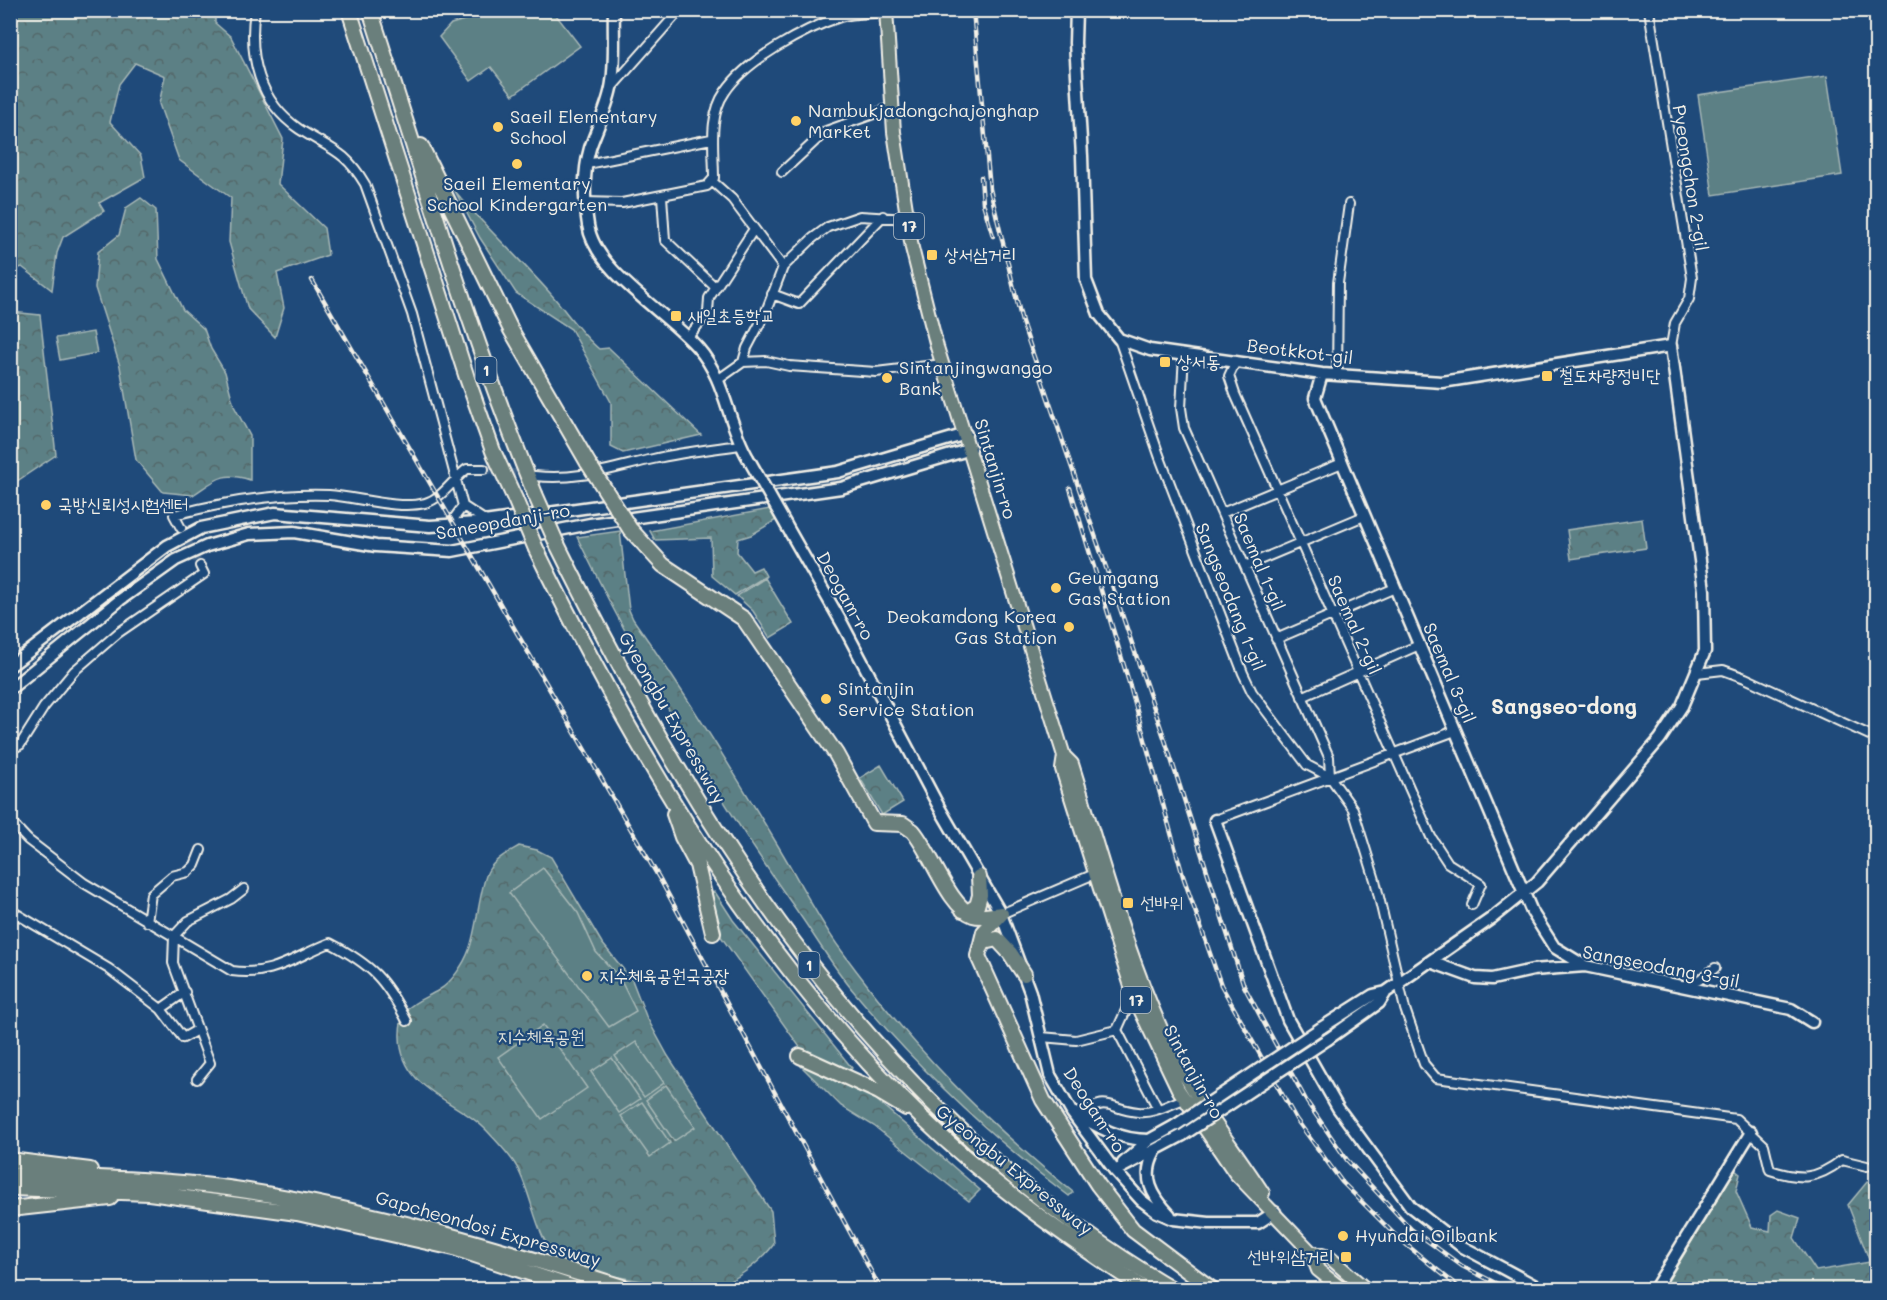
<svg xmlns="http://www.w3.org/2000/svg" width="1887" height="1300" font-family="Mali,'Poor Story',sans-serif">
	<defs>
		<pattern id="forest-crowns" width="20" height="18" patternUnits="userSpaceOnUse" patternTransform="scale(1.5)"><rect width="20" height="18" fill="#5c8085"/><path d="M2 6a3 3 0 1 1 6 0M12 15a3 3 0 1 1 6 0" fill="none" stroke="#536769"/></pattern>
	</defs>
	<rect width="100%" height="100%" fill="#1f4a7a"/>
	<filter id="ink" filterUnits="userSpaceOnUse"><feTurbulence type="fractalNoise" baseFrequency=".0167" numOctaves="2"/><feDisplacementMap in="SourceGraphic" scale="12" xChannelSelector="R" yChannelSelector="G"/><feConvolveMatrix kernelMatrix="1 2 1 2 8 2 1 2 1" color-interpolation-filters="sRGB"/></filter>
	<g filter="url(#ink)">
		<!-- forest -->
		<path fill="url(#forest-crowns)" stroke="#a8b8b6" stroke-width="1.5" d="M11,10L215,11V23L231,37L283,139L278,184L324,228L328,255L277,273L284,308L275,337L248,309L229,242L231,198L179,160L159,104L165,76L135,63L119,84L110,122L141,156L145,177L99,203L104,211L63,237L57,253L52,290L22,267L11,271Z
			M455,191C485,227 519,258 550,293C567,312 580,333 599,349L609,348L701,435L623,453L611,447V402L571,329L516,293L480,238Z
			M141,198L156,210L158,259L183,310L204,329L211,349L225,372L234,406L250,436V480C222,471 217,479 193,495L163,492L136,460L120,366L95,288L98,252L119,235L126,208Z
			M11,312L40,315L56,455L11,485Z
			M770,509L776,520L751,535L738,539L737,552L752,571L761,567L766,576L735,595L712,576L711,538L655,540L650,531Z
			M1642,519L1646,548L1571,559L1567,530Z
			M620,531L629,610L633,619C686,694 733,771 780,849C800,882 818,919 841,950C911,1046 980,1117 1073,1192L1069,1196C990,1137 919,1069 855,993C831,965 812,931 790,901C709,785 639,664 577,537Z
			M765,578L793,624L770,638L753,611L737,596Z
			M881,765L903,802L882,815L860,778Z
			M519,846L537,850L551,857L602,943L632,980L646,1016L668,1056L771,1211L774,1244C761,1262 735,1282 712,1288C698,1292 579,1272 565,1264C534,1245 534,1193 515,1164C508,1153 498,1143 489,1133C460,1100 401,1092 400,1037C399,1004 415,1004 439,990C451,983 464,964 469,950C477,930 480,885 488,871C495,859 507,853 519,846Z
			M715,892L733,920L852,1068L849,1072L804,1053L717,931L709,893Z
			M805,1062L872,1096L980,1190L969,1201L874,1126L841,1106L801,1066Z
			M1735,1170L1740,1174L1736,1191L1752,1227L1770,1231L1771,1215L1778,1210L1800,1218L1794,1238L1816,1271L1870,1262L1848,1205L1867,1182L1876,1184V1289H1663Z"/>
		<!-- garden -->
		<path fill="#5c8085" stroke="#a8b8b6" stroke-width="1.5" d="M498,10L553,11L580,46L513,95L491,67L471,81L439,37L451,24Z
			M1827,76L1842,175L1713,195L1698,95Z
			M93,332L97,353L60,360L56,338Z
			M543,868L578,913L596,952L619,977L636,1011L609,1027L509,893Z
			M543,1025L587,1088L542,1119L498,1057Z
			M636,1042L664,1083L644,1097L615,1056Z
			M612,1058L640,1099L619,1113L591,1072Z
			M666,1085L695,1127L674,1141L646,1100Z
			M642,1102L670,1143L650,1157L621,1116Z"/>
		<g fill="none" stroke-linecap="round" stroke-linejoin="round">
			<!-- street-tunnel -->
			<path stroke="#3f638a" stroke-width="8" stroke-dasharray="8 4" stroke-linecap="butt" d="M484,469L527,475
				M183,532L200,566"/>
			<!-- street casing -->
			<g stroke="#f4f1e8" stroke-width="12">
				<path id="street" d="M255,10C248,56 259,102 299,129C330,149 345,150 365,184L412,314L463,506L486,521
					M1649,10L1692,278L1689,299L1675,323L1671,346
					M612,87L680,10
					M587,164L711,139
					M782,172L826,131L893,107
					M713,182L732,199L783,267
					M662,196L665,240L715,287
					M586,202L622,203L707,186L714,178C714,150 708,116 725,92C746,60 804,29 840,17C854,12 872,14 886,12
					M772,294L799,304L883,216
					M688,337L708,313L709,298L754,229
					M1119,339L1159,455L1243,673L1252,692L1307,765L1330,777L1353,809L1375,880L1405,1009L1424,1064L1436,1078L1736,1119L1764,1145L1770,1170C1801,1180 1816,1180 1842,1160L1867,1166
					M1184,354L1181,408L1184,428L1329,757L1330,777
					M1236,361L1229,376L1235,394L1431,837L1448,863L1481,884L1472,905
					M743,362L747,348L765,314L783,267L813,238L828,227L860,216L908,219
					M1337,375L1338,283L1349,204
					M719,379L743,362L766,361L789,366L876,372L943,364
					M535,476C577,481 613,468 653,459C682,452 712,449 740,445
					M1222,513L1342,463
					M450,524L463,506
					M181,528L174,515C224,502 276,493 329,495C357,497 398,510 425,503C443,498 453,479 467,469H484
					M1245,566L1364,516
					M1276,639L1395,588
					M1697,673L1723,670L1745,678L1876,738
					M1302,697L1419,645
					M10,750L20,745L44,707L74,671L118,633L204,574L200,566
					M1215,820L1455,731
					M10,821L28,840L84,883L232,971C272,977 294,957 330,943C372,965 385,979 407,1021
					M10,910L109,969L161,1009L183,1038L197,1030
					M1001,914L1099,872
					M147,922L151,894L172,876L188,872L195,865L201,850
					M1682,986L1699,980L1715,968
					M161,1009L185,992
					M1117,1030L1158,1109
					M1041,1037L1076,1040L1117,1030L1126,1010L1135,999
					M197,1079L210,1063L173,963L174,936L188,921L231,899L244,889
					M1080,1116C1108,1094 1108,1109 1138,1112C1153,1114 1170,1104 1184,1099"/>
			</g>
			<!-- secondary casing -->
			<g stroke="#f4f1e8" stroke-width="15">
				<path id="secondary" d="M614,10C613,35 616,63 611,88C607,108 597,128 590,148C583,172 584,200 588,225C595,272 667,312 698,348C726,380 727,422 748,458
					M1076,10L1075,43L1082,156L1086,280L1099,314L1119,339L1150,350L1322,374L1442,382L1671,346L1704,590L1705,651L1682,706L1660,739L1537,882L1492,918L1386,992L1373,995L1321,1028
					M1322,374L1315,398L1532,912L1554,947L1585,966
					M786,525L843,625L940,809L1001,914L1030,992L1050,1075L1072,1113L1115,1171L1141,1200L1157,1212L1173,1219L1209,1223H1258L1275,1212
					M10,666L167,546L201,528L275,513L430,526L477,523L838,472L966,434
					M10,689L120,600L176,560L207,546L249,534L294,532L376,546L452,551L590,524L841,488L971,449
					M1215,820L1288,1020L1338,1108L1411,1207L1461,1246L1543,1290
					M1431,962L1475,978L1492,979L1533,970L1585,966L1791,1009L1812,1022
					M1328,1039L1379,1003L1386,992
					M1075,1113C1099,1128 1120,1140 1149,1140
					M1155,1152C1141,1177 1152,1196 1170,1215
					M1123,1163L1149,1140L1176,1125
					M1115,1171L1183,1135
					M1654,1290L1751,1132"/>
			</g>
			<!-- primary casing -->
			<g stroke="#f4f1e8" stroke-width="16">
				<path id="primary" d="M886,10L894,132L912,248L937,347L1064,756L1062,769L1135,999L1178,1089L1235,1173L1311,1252L1318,1270L1343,1290
					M1064,756L1072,764C1102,859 1127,958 1170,1048C1195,1100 1232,1145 1263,1193
					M1311,1252L1329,1257L1367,1290"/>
			</g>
			<!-- highway casing -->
			<g stroke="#f4f1e8" stroke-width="18">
				<path id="highway" d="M349,10L467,378L493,451L515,499
					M370,10C423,173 470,336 535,494
					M421,146L511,330L588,463
					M630,529L663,565L744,619L836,754L874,823L903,824L913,831C931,852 949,907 973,915C982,918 992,915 1001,914
					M557,544C705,843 879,1117 1174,1290
					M536,549C636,755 755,956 921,1117C989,1183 1067,1238 1146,1290
					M674,814L682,837L697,865L713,933
					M963,910L969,911L977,906L980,895L979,877
					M1001,914L984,932L978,956L1043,1100L1098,1185L1133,1230L1213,1290
					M979,951L984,942L997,939L1010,953L1024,974
					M800,1056L879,1092L906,1108
					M10,1160L90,1170
					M10,1175C83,1178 156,1178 228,1188C367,1208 499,1248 632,1290
					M10,1188L149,1193L297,1213L454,1248L580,1290
					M10,1209L110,1198"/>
			</g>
			<!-- street -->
			<use href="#street" stroke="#1f4a7a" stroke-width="8"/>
			<!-- secondary -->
			<use href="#secondary" stroke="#1f4a7a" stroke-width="10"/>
			<!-- primary -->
			<use href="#primary" stroke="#6b7f7c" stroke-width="12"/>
			<!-- highway -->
			<use href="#highway" stroke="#6b7f7c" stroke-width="14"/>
			<!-- rail casing -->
			<g stroke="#f4f1e8" stroke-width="4.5">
				<path id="rail" d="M973,10L990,189L1022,322L1165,740L1244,986L1307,1102L1347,1160L1411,1229L1462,1266L1509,1290
					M981,177L983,203L993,236
					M312,280L661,881L881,1290
					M1070,488L1128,679L1183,876L1221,985L1296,1119L1342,1182L1397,1237L1462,1290"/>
			</g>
			<!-- rail -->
			<use href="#rail" stroke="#1f4a7a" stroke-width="2" stroke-dasharray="7" stroke-linecap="butt"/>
			<!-- secondary-bridge casing -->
			<g stroke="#f4f1e8" stroke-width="15" stroke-linecap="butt">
				<path id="secondary-bridge" d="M748,458L786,525
					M1176,1125L1321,1028
					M1183,1135L1328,1039"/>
			</g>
			<!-- highway-bridge casing -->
			<g stroke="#f4f1e8" stroke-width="18" stroke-linecap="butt">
				<path id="highway-bridge" d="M588,463L630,529
					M535,494L557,544
					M515,499L536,549"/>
			</g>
			<!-- secondary-bridge -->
			<use href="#secondary-bridge" stroke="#1f4a7a" stroke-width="10"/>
			<!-- highway-bridge -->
			<use href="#highway-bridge" stroke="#6b7f7c" stroke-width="14"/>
		</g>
	</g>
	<!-- markers -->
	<g fill="#ffd166" stroke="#1f4a7a" stroke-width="2">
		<circle cx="796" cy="121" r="6"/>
		<circle cx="498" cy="127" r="6"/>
		<circle cx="517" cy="164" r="6"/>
		<rect x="926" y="249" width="12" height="12" rx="3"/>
		<rect x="670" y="310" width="12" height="12" rx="3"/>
		<rect x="1159" y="356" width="12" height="12" rx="3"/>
		<rect x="1541" y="370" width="12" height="12" rx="3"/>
		<circle cx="887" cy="378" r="6"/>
		<circle cx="46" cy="505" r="6"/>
		<circle cx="1056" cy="588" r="6"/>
		<circle cx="1069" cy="627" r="6"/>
		<circle cx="826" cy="699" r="6"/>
		<rect x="1122" y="897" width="12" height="12" rx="3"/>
		<circle cx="587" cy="976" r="6"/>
		<circle cx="1343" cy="1236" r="6"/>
		<rect x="1340" y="1251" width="12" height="12" rx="3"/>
	</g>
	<g text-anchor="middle" stroke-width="4.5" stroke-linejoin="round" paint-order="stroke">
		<!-- shield labels -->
		<g fill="#1f4a7a" stroke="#b4bfc7" stroke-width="1.5">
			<rect x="894" y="213" width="30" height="26" rx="4.5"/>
			<rect x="475.5" y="357" width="21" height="26" rx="4.5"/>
			<rect x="798.5" y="952" width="21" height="26" rx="4.5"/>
			<rect x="1121" y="987" width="30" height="26" rx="4.5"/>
		</g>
		<g font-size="16" font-weight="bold" fill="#f4f1e8">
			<text x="909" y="232">17</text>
			<text x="486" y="376">1</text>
			<text x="809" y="971">1</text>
			<text x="1136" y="1006">17</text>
		</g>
		<!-- poi labels -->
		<g font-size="18" fill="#f4f1e8" stroke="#1f4a7a" text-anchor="start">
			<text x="808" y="117">Nambukjadongchajonghap<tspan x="808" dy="21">Market</tspan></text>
			<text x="510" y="123">Saeil Elementary<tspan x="510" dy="21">School</tspan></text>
			<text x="517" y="190" text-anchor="middle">Saeil Elementary<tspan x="517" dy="21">School Kindergarten</tspan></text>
			<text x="944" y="261">상서삼거리</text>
			<text x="688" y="322">새일초등학교</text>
			<text x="1177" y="368">상서동</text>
			<text x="899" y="374">Sintanjingwanggo<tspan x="899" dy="21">Bank</tspan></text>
			<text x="1559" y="382">철도차량정비단</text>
			<text x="58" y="511">국방신뢰성시험센터</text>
			<text x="1068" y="584">Geumgang<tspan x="1068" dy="21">Gas Station</tspan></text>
			<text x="1057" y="623" text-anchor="end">Deokamdong Korea<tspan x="1057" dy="21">Gas Station</tspan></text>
			<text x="838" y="695">Sintanjin<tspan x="838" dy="21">Service Station</tspan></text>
			<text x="1140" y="909">선바위</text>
			<text x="599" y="982">지수체육공원국궁장</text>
			<text x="1355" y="1242">Hyundai Oilbank</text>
			<text x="1334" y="1263" text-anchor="end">선바위삼거리</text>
		</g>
		<!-- street labels -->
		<g font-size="18" fill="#f4f1e8" stroke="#1f4a7a">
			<text transform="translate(1690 178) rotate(81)" y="6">Pyeongchon 2-gil</text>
			<text transform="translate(1300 352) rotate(7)" y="6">Beotkkot-gil</text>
			<text transform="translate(995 469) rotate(73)" y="6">Sintanjin-ro</text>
			<text transform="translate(503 522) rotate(-10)" y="6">Saneopdanji-ro</text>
			<text transform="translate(1259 562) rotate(67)" y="6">Saemal 1-gil</text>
			<text transform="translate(845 596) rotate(61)" y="6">Deogam-ro</text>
			<text transform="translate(1230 597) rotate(68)" y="6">Sangseodang 1-gil</text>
			<text transform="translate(1354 625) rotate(66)" y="6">Saemal 2-gil</text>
			<text transform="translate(1449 673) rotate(67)" y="6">Saemal 3-gil</text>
			<text transform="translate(672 718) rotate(60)" y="6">Gyeongbu Expressway</text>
			<text transform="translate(1661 967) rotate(11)" y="6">Sangseodang 3-gil</text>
			<text transform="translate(1193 1072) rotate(61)" y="6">Sintanjin-ro</text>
			<text transform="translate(1094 1110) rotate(57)" y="6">Deogam-ro</text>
			<text transform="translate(1014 1170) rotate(39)" y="6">Gyeongbu Expressway</text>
			<text transform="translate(488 1229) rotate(16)" y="6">Gapcheondosi Expressway</text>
		</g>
		<!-- park labels -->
		<g font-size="18" fill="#dde0d9" stroke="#1f4a7a">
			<text x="541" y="1043">지수체육공원</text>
		</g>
		<!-- quarter labels -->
		<g font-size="21" font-weight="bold" fill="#f4f1e8" stroke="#1f4a7a">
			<text x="1564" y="714">Sangseo-dong</text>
		</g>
	</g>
	<!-- margin -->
	<rect width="1887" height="1300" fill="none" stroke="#1f4a7a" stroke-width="36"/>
	<rect x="18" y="18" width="1851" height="1264" fill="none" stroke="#f4f1e8" stroke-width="2" filter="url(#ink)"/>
</svg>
